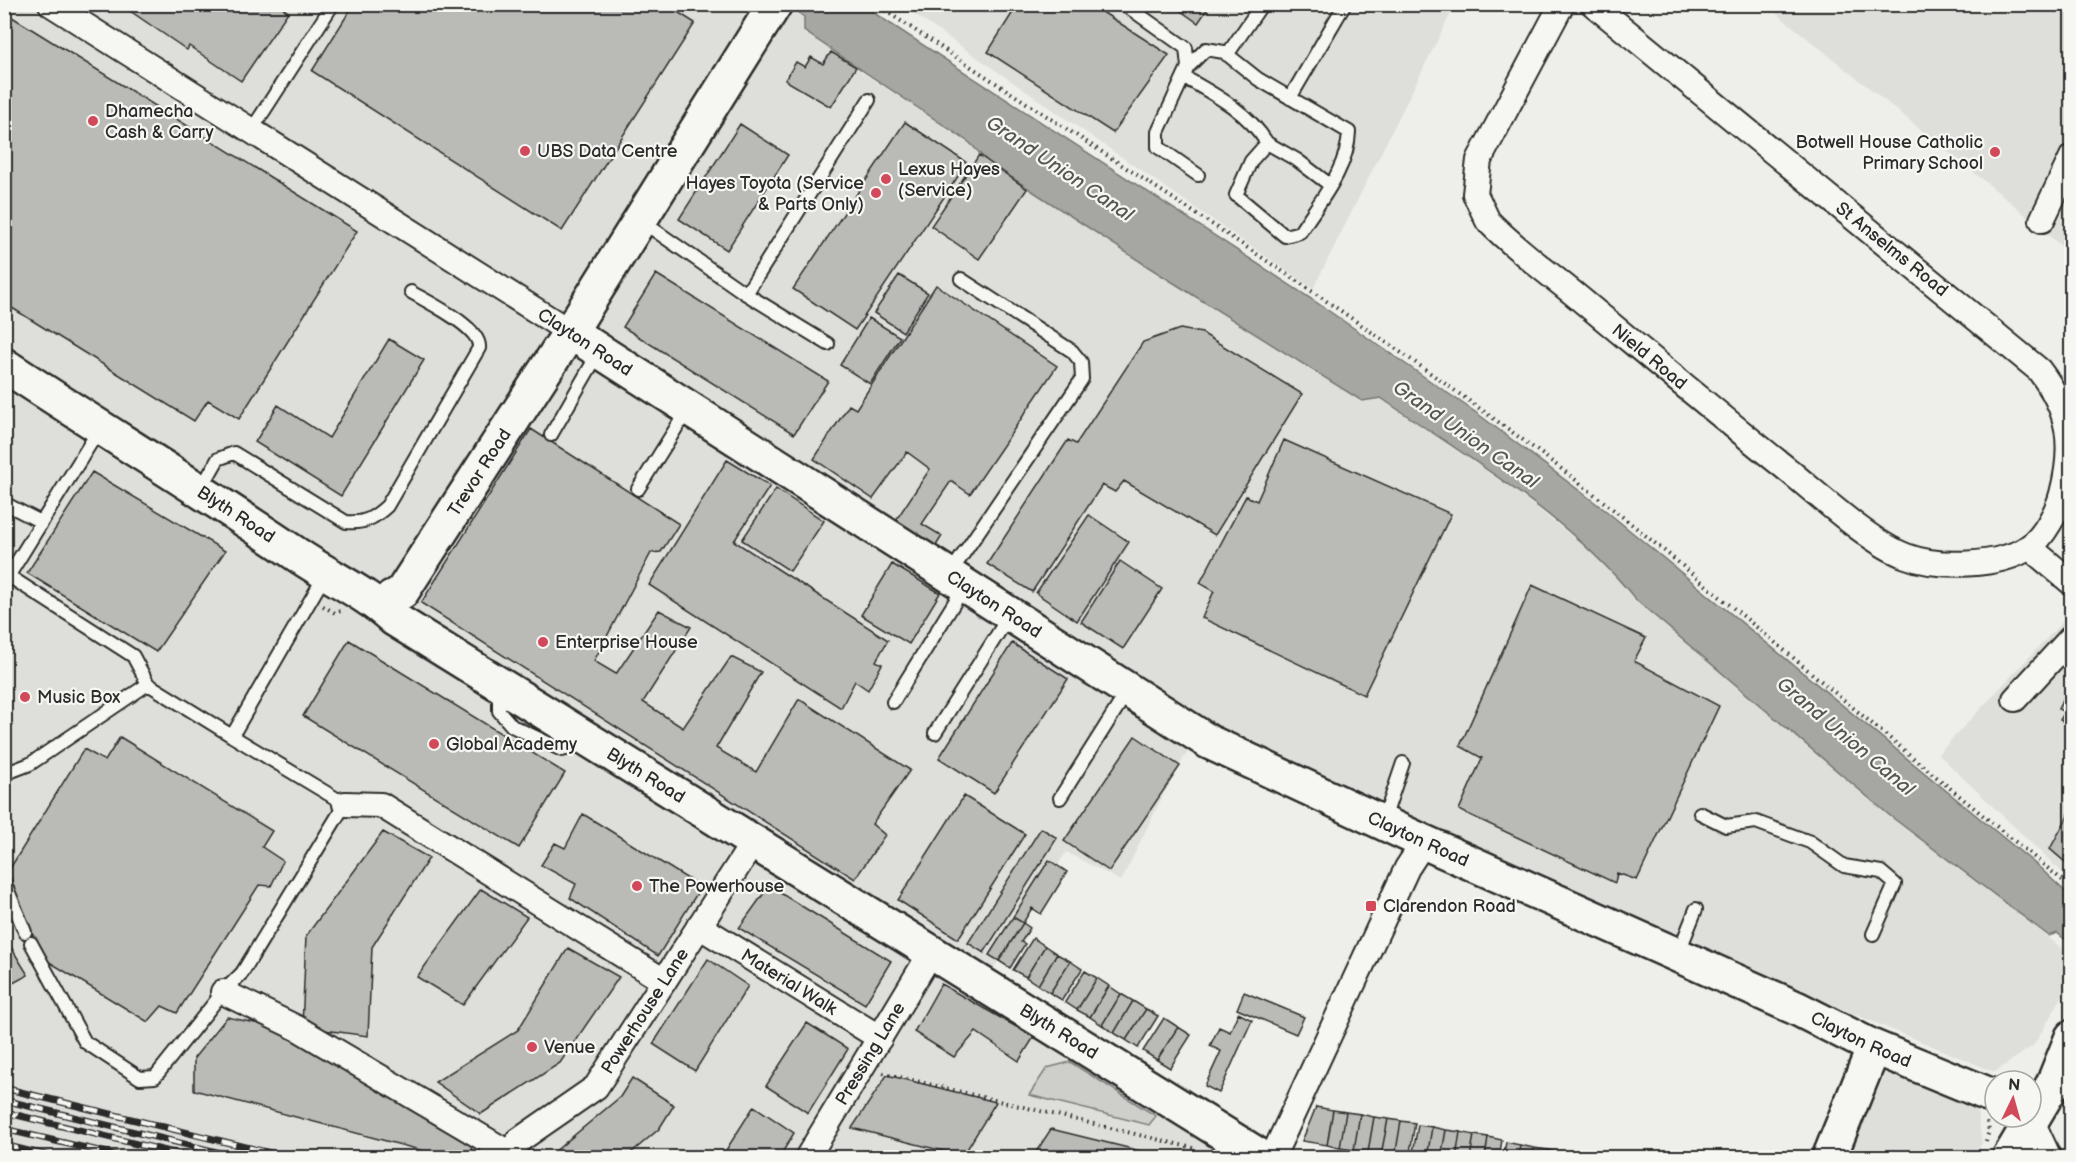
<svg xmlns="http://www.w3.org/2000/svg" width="2076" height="1162" font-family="'Balsamiq Sans',sans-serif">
	<rect width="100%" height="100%" fill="#eeeeea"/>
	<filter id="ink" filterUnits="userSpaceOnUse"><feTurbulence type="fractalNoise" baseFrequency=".0167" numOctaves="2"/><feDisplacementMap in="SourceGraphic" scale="12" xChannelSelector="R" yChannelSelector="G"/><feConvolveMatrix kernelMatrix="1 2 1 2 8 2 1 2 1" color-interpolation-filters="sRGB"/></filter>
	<g filter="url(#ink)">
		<!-- built -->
		<path fill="#dededb" d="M2010,4L2013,12L2017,5L2059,4L2071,10V255L2013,204L1766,5Z
			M5,5H789L805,17L831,52L970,143L988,162L1150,268L1362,400L1381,398L1517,492L1609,566L1636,600L1889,815L1995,894L2071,956V981L2034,1045L1995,1072L1279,778L1204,728L1174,773L1121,881L1066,852L974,1000L1229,1157L5,1158Z
			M901,5H1455L1313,289Z
			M2071,532V881L1938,754L2065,619Z
			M1887,1070L1977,1109L1982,1143L1974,1157H1847Z"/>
		<!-- green -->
		<path fill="#cececa" stroke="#7c7c7a" stroke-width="1.5" d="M1070,1062L1156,1116L1149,1125L1029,1095L1047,1068Z"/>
		<!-- water -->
		<path fill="#a6a6a3" stroke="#757573" stroke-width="1.5" d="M789,5H862L1313,300L1478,414L1605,510L2039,867L2071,897V944L2057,933L2049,936L1889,815L1636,600C1570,517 1468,458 1381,398L1362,401L1150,268L988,162L970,143L804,31V17Z"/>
		<!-- building -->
		<path fill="#babab7" stroke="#2b2b2b" stroke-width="1.5" d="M120,4H277L288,12L241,81L189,46L187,50Z
			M354,4H665L695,23L562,231L312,71Z
			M1018,4H1073L1081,10L1090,4L1169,55L1113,133L988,52Z
			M1171,4H1211L1198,23Z
			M4,12L357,231L239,419L208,400L194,421L4,303Z
			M831,52L856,67L831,107L785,80L796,62L805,67L811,57L823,64Z
			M905,122L967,163L855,330L793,289Z
			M740,124L788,155L727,250L679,219Z
			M979,155L1027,189L979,259L931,226Z
			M656,274L828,381L794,434L623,327Z
			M899,275L928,293L903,332L874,313Z
			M936,285L1057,366L970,494L951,481L922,524L942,536L934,549L894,523L930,469L907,452L873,499L814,459L849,405L856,409Z
			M869,318L900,337L870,384L840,365Z
			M1180,329L1202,333L1302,394L1215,535L1124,481L1115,492L1102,485L1032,592L987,564L1068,440L1076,444L1143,342Z
			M389,339L424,360L341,496L255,442L278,405L329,438Z
			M531,429L679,524L661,552L651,553L594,661L616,674L659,610L691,627L643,702L683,728L731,657L761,672L716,748L756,772L799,699L910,770L872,824L885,835L855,879L421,603Z
			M1284,440L1451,514L1364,695L1202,618L1214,591L1200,583L1246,496L1257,501Z
			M727,460L770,486L734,541L888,640L876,661L882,664L868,690L855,681L841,708L649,585Z
			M92,472L225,551L156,652L27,573Z
			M776,489L824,521L790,571L742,540Z
			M1089,515L1129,542L1077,621L1036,593Z
			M1120,561L1162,589L1123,649L1081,622Z
			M892,564L940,593L909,644L861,615Z
			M1532,585L1646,638L1634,661L1719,706L1637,880L1617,873L1615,883L1459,810L1482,758L1460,746Z
			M349,640L565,773L519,848L303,716Z
			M1012,643L1068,679L994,793L939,758Z
			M2072,682V726L2060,720L2065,712L2058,709Z
			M1135,736L1180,766L1109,871L1064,841Z
			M120,737L272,831L262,847L283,861L271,886L259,885L177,1013L162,1006L148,1022L46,960L4,878L84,749L105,761Z
			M964,796L1025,834L958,939L898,900Z
			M2070,812L2072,813V868L2050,849Z
			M583,814L701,887L658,956L570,898L576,884L541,865L555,843L565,848Z
			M1041,828L1057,838L984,953L968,943Z
			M383,832L429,858L372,947L368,1036L302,1027L306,936Z
			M1049,860L1067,872L1041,914L1032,908L1023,923L1013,917Z
			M769,886L891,961L865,1004L739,928Z
			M481,889L527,917L463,1005L417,977Z
			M1013,917L1023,923L999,961L989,955Z
			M1023,923L1030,928L1021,942L1025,944L1010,968L999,961Z
			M1033,938L1045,946L1026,977L1013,970Z
			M9,944L28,975L4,988V946Z
			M1045,946L1057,954L1038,985L1026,977Z
			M568,948L619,977L560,1063L481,1114L435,1082L518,1030Z
			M1057,954L1070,961L1050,993L1038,985Z
			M708,959L748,986L695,1071L653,1044Z
			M1070,961L1082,969L1062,1000L1050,993Z
			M1085,971L1097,978L1077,1010L1065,1002Z
			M1097,978L1109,986L1090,1017L1077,1010Z
			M941,984L1034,1037L1019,1061L976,1032L954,1057L914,1032Z
			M1109,986L1121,994L1102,1025L1090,1017Z
			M1244,992L1304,1017L1296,1034L1237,1009Z
			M1121,994L1133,1001L1114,1033L1102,1025Z
			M1133,1001L1146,1009L1126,1040L1114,1033Z
			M1146,1009L1158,1016L1138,1048L1126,1040Z
			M1238,1013L1252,1020L1219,1093L1205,1086L1221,1051L1210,1046L1219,1027L1230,1032Z
			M227,1017L342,1042L478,1125L469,1158H450L194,1090V1058Z
			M1164,1018L1178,1027L1157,1060L1143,1051Z
			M807,1023L848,1049L808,1113L766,1086Z
			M1178,1027L1191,1035L1170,1068L1157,1060Z
			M887,1075L996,1102L963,1156L852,1128Z
			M632,1078L674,1105L659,1129L625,1158H547L620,1097Z
			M754,1106L794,1133L779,1158H721Z
			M1316,1107L1333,1110L1327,1145L1302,1141Z
			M1333,1110L1346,1112L1340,1148L1327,1145Z
			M1346,1112L1360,1114L1354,1150L1340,1148Z
			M1360,1114L1374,1117L1368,1152L1354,1150Z
			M1374,1117L1388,1119L1381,1155L1368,1152Z
			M1388,1119L1401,1121L1395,1157L1381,1155Z
			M1401,1121L1415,1123L1409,1158L1395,1157Z
			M1418,1125L1432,1127L1427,1158H1412Z
			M1432,1127L1446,1130L1441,1158H1427Z
			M1051,1129L1169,1158H1032Z
			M1446,1130L1460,1132L1456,1158H1441Z
			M1460,1132L1474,1135L1470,1158H1456Z
			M1474,1135L1488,1137L1485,1158H1470Z
			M1488,1137L1502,1140L1499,1158H1485Z
			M1506,1142L1520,1145L1518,1158H1503Z
			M1520,1145L1534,1148L1532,1158H1518Z
			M1534,1148L1548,1150L1547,1158H1532Z
			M1548,1150L1562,1153L1561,1158H1547Z
			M1598,1151L1616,1154L1615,1158H1597Z
			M1562,1153L1577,1155L1576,1158H1561Z
			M1616,1154L1632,1157V1158H1615Z"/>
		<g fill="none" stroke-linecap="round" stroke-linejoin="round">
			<!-- lane casing -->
			<g stroke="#2b2b2b" stroke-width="16">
				<path id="lane" d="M1124,4L1186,48L1188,67L1158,132V147L1198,175
					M1227,55L1262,4
					M1188,67L1206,49L1224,52L1258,79L1349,132C1348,169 1319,202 1300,232L1285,236L1236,195L1251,161L1267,143L1297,160L1330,185
					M1184,77C1216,95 1248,112 1267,143
					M1290,98L1345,4
					M251,131L333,4
					M640,220L746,294L828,344
					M746,294L869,100
					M551,435L599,352
					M201,489L218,459L234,453L346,522C364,524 374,518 387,506L479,348C481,327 429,303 411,292
					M638,489L688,409
					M4,503L41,522
					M4,573L133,656L148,684L232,736L325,575
					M9,575L100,428
					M949,575L1082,379L1081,362L1072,351L961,279
					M499,688V711L512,726L562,750L586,744
					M893,702L964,587
					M935,733L1009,616
					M4,774L30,764L148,684
					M1060,798L1127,692
					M1700,813L1726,826L1756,822L1810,842L1844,866L1881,872L1895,884L1873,934
					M1383,822L1403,763
					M4,881L25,932
					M31,943L85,1042L140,1078L155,1077L223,992L242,973L345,804L232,736
					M1678,954L1696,909"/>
			</g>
			<!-- street casing -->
			<g stroke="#2b2b2b" stroke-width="28">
				<g id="street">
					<path d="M51,4L570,332"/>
					<path id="s1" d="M1562,4L1479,160L1475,194L1488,221C1517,251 1553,276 1585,303C1649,356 1713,410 1778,462C1813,489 1866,541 1906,556C1937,568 2000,567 2029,547C2044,537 2058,510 2062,494C2075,444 2070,411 2039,370L1593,4"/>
					<path d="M2042,220L2072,157"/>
					<path d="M2029,547L2072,583"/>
					<path d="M2015,699L2072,637"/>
					<path d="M345,804L381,805L664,981"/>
					<path id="s2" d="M699,926L880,1038"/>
					<path d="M223,992L297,1028L512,1155"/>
					<path d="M2032,1121L2049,1158"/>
					<path id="s3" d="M510,1158L518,1141L596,1087L754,841"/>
					<path id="s4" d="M807,1158L932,951"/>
					<path d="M1272,1158L1407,868L1424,842"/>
				</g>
			</g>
			<!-- secondary casing -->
			<g stroke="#2b2b2b" stroke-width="38">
				<g id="secondary">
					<path id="s5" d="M570,332L1209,742L1424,842L1796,1008L1871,1046L1995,1097"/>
					<path id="s6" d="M4,365C101,429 200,489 296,554C328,576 366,593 394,619L1263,1158"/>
					<path id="s7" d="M380,605L402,592L570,332L775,4"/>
					<path d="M1829,1158L1870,1057L1871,1046"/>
					<path d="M2009,1158L2053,1084L2072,1037"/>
				</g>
			</g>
			<!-- path -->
			<path stroke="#2b2b2b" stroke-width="4" stroke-dasharray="1.5 4.5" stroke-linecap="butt" d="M875,4C1094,148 1316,287 1527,443C1611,505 1691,573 1772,640C1871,723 1971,806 2072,888
				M323,606L335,613L341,611
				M883,1073L1193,1148
				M1986,1141L1989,1131L1987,1122
				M1299,1154L1322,1158"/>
			<!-- lane -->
			<use href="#lane" stroke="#f6f6f2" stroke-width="12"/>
			<!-- street -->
			<use href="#street" stroke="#f6f6f2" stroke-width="24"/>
			<!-- secondary -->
			<use href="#secondary" stroke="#f6f6f2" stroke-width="33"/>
			<!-- rail casing -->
			<g stroke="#2b2b2b" stroke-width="7">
				<path id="rail" d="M4,1088L291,1158
					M4,1100L241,1158
					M4,1112L195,1158
					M4,1129L129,1158
					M4,1145L57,1158
					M4,1156L9,1158"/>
			</g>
			<!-- rail -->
			<use href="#rail" stroke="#f6f6f2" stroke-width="4.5" stroke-dasharray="14" stroke-linecap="butt"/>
		</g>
	</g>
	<!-- markers -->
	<g fill="#d1495b" stroke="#f6f6f2" stroke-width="2">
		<circle cx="93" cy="121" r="6"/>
		<circle cx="525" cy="151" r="6"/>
		<circle cx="1995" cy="152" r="6"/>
		<circle cx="886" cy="179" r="6"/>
		<circle cx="876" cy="193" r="6"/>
		<circle cx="543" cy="642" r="6"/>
		<circle cx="25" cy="697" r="6"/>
		<circle cx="434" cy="744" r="6"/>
		<circle cx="637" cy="886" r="6"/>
		<rect x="1365" y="900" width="12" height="12" rx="3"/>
		<circle cx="532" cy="1047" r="6"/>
	</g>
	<g text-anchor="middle" stroke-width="4.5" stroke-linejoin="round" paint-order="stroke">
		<!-- poi labels -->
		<g font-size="18" fill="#2b2b2b" stroke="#f6f6f2" text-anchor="start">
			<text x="105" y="117">Dhamecha<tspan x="105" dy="21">Cash &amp; Carry</tspan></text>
			<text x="1983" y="148" text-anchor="end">Botwell House Catholic<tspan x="1983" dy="21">Primary School</tspan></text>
			<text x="537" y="157">UBS Data Centre</text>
			<text x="898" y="175">Lexus Hayes<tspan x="898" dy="21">(Service)</tspan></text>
			<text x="864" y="189" text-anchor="end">Hayes Toyota (Service<tspan x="864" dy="21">&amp; Parts Only)</tspan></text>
			<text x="555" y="648">Enterprise House</text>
			<text x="37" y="703">Music Box</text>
			<text x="446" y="750">Global Academy</text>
			<text x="649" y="892">The Powerhouse</text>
			<text x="1383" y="912">Clarendon Road</text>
			<text x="544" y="1053">Venue</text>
		</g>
		<!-- street labels -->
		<g font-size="18" fill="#2b2b2b" stroke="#f6f6f2">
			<text transform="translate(1892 249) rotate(39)" y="6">St Anselms Road</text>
			<text transform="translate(585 342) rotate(33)" y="6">Clayton Road</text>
			<text dy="6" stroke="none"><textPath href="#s1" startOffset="452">Nield Road</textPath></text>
			<text dy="6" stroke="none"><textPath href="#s7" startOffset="168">Trevor Road</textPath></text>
			<text dy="6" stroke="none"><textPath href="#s6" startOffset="276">Blyth Road</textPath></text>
			<text dy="6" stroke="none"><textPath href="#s5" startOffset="504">Clayton Road</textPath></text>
			<text dy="6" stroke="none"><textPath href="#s6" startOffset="762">Blyth Road</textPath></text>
			<text dy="6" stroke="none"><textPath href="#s5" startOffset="990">Clayton Road</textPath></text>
			<text dy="6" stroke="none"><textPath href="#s2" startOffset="106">Material Walk</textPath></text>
			<text dy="6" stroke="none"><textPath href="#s3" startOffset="204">Powerhouse Lane</textPath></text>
			<text dy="6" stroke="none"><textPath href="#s6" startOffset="1248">Blyth Road</textPath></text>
			<text dy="6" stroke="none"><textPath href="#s5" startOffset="1476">Clayton Road</textPath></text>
			<text dy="6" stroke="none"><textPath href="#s4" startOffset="122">Pressing Lane</textPath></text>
		</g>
		<!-- water labels -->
		<g font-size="20" font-style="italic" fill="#565655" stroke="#f6f6f2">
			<text transform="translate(1060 168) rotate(34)" y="7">Grand Union Canal</text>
			<text transform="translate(1466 434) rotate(35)" y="7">Grand Union Canal</text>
			<text transform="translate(1846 736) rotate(40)" y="7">Grand Union Canal</text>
		</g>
	</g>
	<!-- margin -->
	<rect width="2076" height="1162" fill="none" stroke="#f6f6f2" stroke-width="24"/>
	<rect x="12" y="12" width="2052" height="1138" fill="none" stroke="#2b2b2b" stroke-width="2" filter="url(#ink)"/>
	<!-- north arrow -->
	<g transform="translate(2013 1099) rotate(5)"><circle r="28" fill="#f6f6f2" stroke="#a5a5a2" stroke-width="1.5"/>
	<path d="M0-4.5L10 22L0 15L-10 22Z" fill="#d1495b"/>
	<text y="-9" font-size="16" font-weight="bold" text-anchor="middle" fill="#2b2b2b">N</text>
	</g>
</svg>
